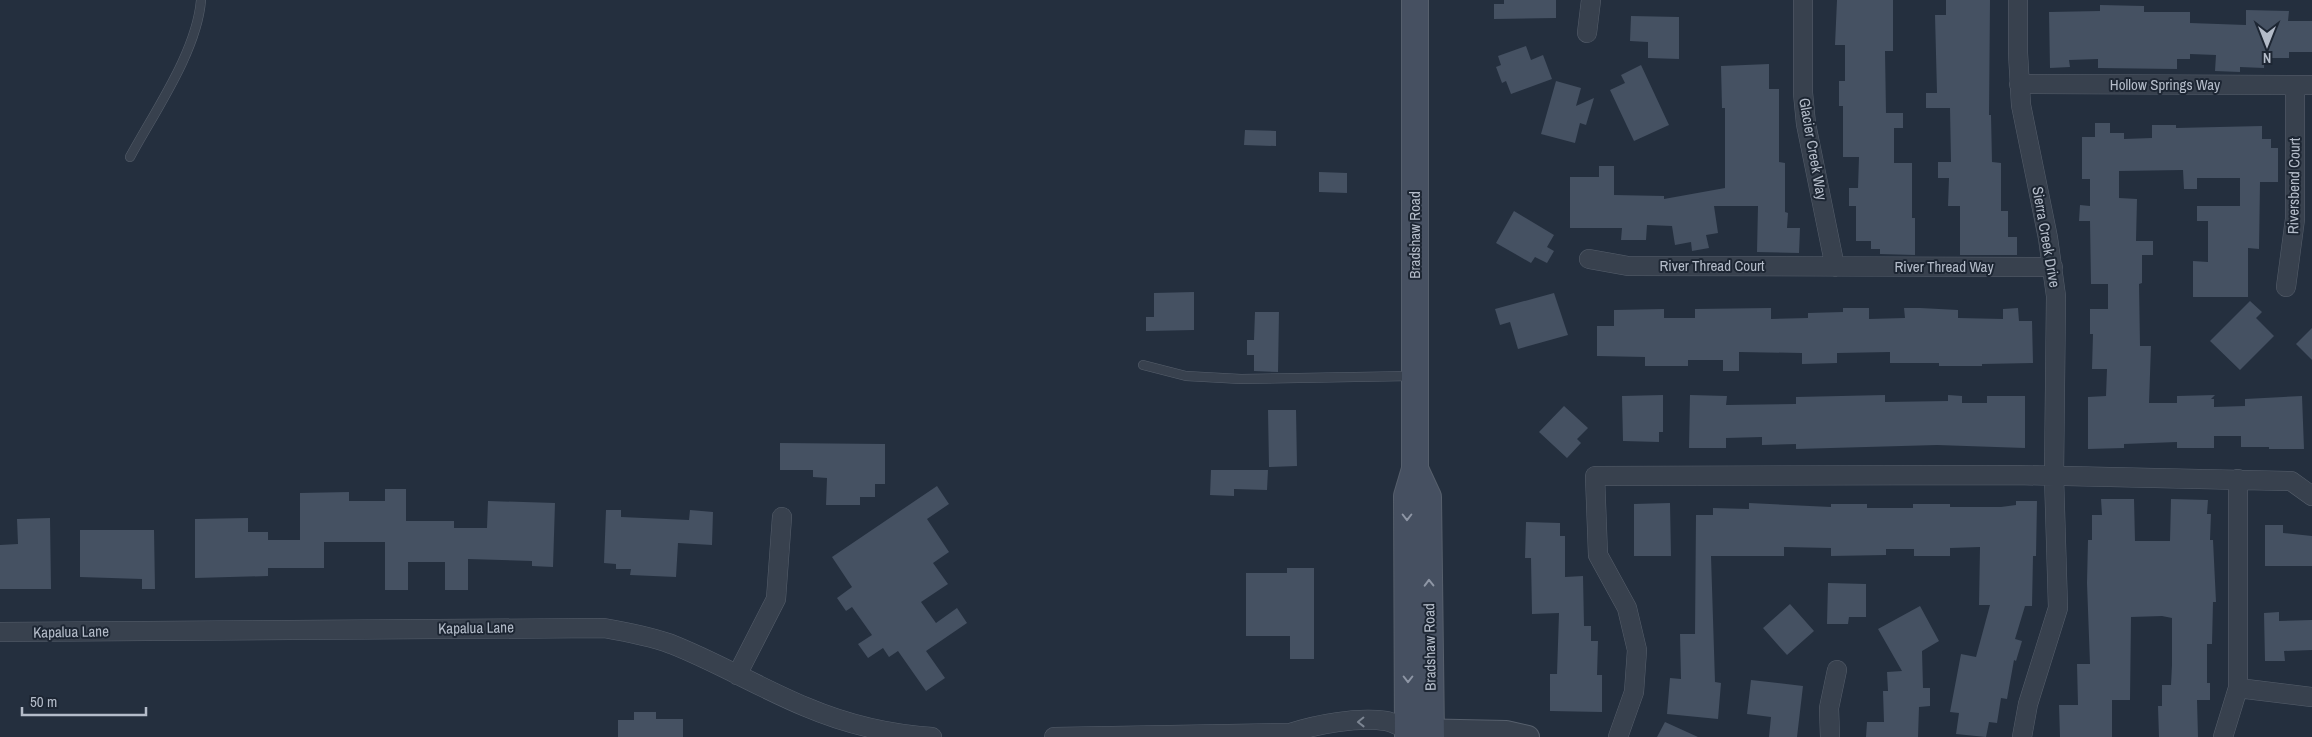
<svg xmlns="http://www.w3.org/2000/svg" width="2312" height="737" font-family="'Archivo Narrow',sans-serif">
	<rect width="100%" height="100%" fill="#242f3e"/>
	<!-- building -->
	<path fill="#455162" d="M1504,0H1556V18L1494,19V4H1504Z
		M1837,0H1893V51H1885L1886,113H1903V128H1894V163H1912V218H1915V255L1880,254V249H1871V241H1856V206H1849V188H1858L1859,157H1843V106H1839V81H1845V45H1835Z
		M1946,0H1990L1989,115H1991L1992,162L2001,163V211H2008V237H2017V255H1960V206H1948L1949,178H1938V162H1951L1950,108H1926V93H1937L1935,15H1946Z
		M2100,5L2144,6V12H2190V23L2246,25V10L2289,11L2288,21H2312V52H2289V58H2264V68L2240,67V72L2215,71L2216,55L2190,54V59H2177V69L2098,68V59L2069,60L2070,67L2050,68L2049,12L2100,11Z
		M1631,16L1679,17V59L1648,58V42L1630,41Z
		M1526,46L1531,60L1543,55L1552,79L1511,94L1506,81L1502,83L1496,67L1501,65L1498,56Z
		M1769,64V89H1779V162L1785,163V212L1788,213L1787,228H1800L1799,253L1757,252L1758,206H1714L1718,233L1706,235L1709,248L1692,251L1691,242L1675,245L1672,226L1647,225L1646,240H1621L1622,228H1570V177H1599V166H1614V195L1664,196V199L1725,188V108H1722L1721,66Z
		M1641,65L1669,125L1634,141L1610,90L1625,83L1621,75Z
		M1556,81L1581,88L1576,106L1594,98L1586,125L1580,123L1575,143L1541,134Z
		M2095,123H2110V133H2124V139L2152,138V125H2176V128L2262,126V139H2271V148H2278V182H2260L2259,249L2248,248V297H2193V261L2208,262V221H2197V206H2240V178H2197V189H2184L2183,170L2119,171V198L2137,199L2136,241H2153V255H2142V283L2139,284L2140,346H2151L2149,403H2177V396L2215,395L2211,399H2214V407L2245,406V399L2302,396L2304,449H2269V447H2241V436H2214V448H2177V442L2124,444V448L2088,449V397L2106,396L2107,369H2092L2093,334H2090V309H2108V284H2091L2090,221H2079L2080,205L2090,206V179H2082V137H2095Z
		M1245,130L1276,131V146L1244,145Z
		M1319,172L1347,173V193L1319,192Z
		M1514,211L1554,235L1547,247L1554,251L1547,263L1535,257L1531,263L1496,243Z
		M1194,292V330L1146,331V317H1154V293Z
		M1554,293L1568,335L1518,349L1510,322L1500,325L1495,309Z
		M2250,301L2262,312L2256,318L2274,336L2240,370L2210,341Z
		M1771,308V319L1808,318V313L1843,312V308H1869V319L1905,318L1904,308H1920L1958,310V318L2003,319V309L2018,308L2019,321H2032L2033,363L1982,364V366H1939V363H1890V352L1837,353V363L1802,364V353L1739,352V371H1723V360H1688V366H1645V357L1597,356V326H1614V310L1664,309V318H1695V309Z
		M1255,312H1279L1278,372L1254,371V355H1247V340H1254Z
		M2312,328V360L2296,344Z
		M1663,395V432H1659V442L1623,441L1622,396Z
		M1690,395L1727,396L1726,405L1796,404V397L1885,395V402L1948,401V395L1962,396V403H1987V396H2025V448L1937,445L1796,449V444L1762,445V437L1726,438V448H1689Z
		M1564,406L1588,428L1577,439L1581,443L1567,458L1539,432Z
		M1268,410H1296L1297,466L1269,467Z
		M780,443L885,444V484H875V497H860V505H826L827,478L813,477V470H780Z
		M1211,470H1268L1267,490L1234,489V496L1210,495Z
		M937,486L949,504L927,519L949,552L933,563L948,584L921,602L936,623L957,608L967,623L926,651L945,678L926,691L898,651L889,657L883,648L868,658L858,644L872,635L852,607L846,611L837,598L852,587L832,557Z
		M385,489H406V521H454V528H487L488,501L555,503L553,567L532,566V561L468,559V590H445V562H408V590H385V542H324V568H268V576L195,578V519L248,518V532H268V540H300V493L349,492V501H385Z
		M2101,499H2134L2135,541H2170L2171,499L2208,500L2207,514H2211L2210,540H2213L2216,602H2213L2212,644H2207V683H2210V700H2197L2198,737H2159L2158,706H2162V685H2171L2172,665V618L2162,616L2131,617L2130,700H2112V737H2060L2059,705H2078L2077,664H2090L2087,583L2088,540H2092V515H2102Z
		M2016,501H2037L2036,556H2033L2032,606H2025L2015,639L2022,641L2016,661L2014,660L2007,699L2001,698L1997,723L1989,722L1986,737L1956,734L1959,713L1950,712L1961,654L1976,657L1990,605H1979L1980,547L1950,548V556H1914V549H1886V555L1831,556V548L1784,547V556H1711L1715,682L1721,683L1718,719L1667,714L1670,678L1681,679L1680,634H1695L1696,515H1713V508L1749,509V503L1831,507V504H1867V508H1913V504H1950V507H2001L2016,505Z
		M1670,503L1671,556H1634V504Z
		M606,510H621V517L689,520L690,510L713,512L712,545L678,543L676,577L630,575L631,569H616V564L604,563Z
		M50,518L51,589H0V545L18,544L17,519Z
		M1526,522L1560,523V536H1565V577L1583,576L1584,626H1591V641H1598L1597,675H1602V712L1550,711V674H1557L1559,613L1532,614L1531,558H1525Z
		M2265,525H2283V533L2312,536V566H2265Z
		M80,530H154L155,589H142V579L80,577Z
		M1287,568H1314V659H1290V636H1246V573H1287Z
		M1828,583L1866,584V617H1849L1848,624H1827Z
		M1790,604L1814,631L1787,655L1763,628Z
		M1920,606L1939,641L1922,651L1923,688H1930V706L1919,707L1918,737H1866L1867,722H1884L1883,691H1888L1887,672L1902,671L1878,629Z
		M2279,612V621L2312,620V650L2284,651L2285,661H2265L2264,613Z
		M1751,680L1803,686L1797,737H1769L1771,717L1747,714Z
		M634,712H656V719H683V737H618V720H634Z
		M1665,722L1698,737H1657Z"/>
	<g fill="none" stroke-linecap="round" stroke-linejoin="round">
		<!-- service casing -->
		<g stroke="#565f6c" stroke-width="10">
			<path id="service" d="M130,157C155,111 197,51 201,0
				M1143,365L1186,376L1241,379L1412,376"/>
		</g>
		<!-- minor casing -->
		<g stroke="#565f6c" stroke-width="20">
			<path id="minor" d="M1803,0V93L1806,124L1835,267
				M2018,0V53L2021,105L2048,238L2056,296L2054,476L2058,608L2028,704L2022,737
				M1587,33L1591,0
				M2019,84L2312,85
				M1589,259L1628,266L2053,267
				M2286,287L2295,219V85
				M0,632L604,628C627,632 649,636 671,644C717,662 760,688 806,707C846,724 888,734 932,737
				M737,675L776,599L782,517
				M2238,688L2312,697
				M1054,737L1290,733C1318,724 1357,717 1386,721C1393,722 1401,727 1408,730
				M1618,737L1634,692L1637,650L1627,608L1598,555L1595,476L2015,475L2291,481L2312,496
				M1830,737L1829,708L1837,670
				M2223,737L2238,688V479"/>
		</g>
		<!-- tertiary casing -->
		<g stroke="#565f6c" stroke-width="24">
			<path id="tertiary" d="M1414,730L1506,732L1528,737"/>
		</g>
		<!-- secondary casing -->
		<g stroke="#565f6c" stroke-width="28">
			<path id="secondary" d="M1415,469L1428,497L1431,737
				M1408,737L1407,496L1415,469V0"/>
		</g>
		<!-- service -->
		<use href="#service" stroke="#38414e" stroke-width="9"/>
		<!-- minor -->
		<use href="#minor" stroke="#38414e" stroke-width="19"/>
		<!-- tertiary -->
		<use href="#tertiary" stroke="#38414e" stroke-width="22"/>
		<!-- secondary -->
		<use href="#secondary" stroke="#465061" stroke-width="26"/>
	</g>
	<!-- one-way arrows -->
	<defs><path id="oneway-chevron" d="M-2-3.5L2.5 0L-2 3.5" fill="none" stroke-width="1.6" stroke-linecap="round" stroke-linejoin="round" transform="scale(1.25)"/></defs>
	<g stroke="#8e96a5">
		<use href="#oneway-chevron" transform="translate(1407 517) rotate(90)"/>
		<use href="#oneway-chevron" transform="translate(1429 583) rotate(-91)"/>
		<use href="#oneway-chevron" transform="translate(1408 679) rotate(90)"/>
	</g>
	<use stroke="#7c8592" href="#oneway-chevron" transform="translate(1361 722) rotate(179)"/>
	<g text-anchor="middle" stroke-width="4" stroke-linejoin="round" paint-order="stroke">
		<!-- street labels -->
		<g font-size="15" fill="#b4bcc9" stroke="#1d2633">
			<text x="2165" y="90">Hollow Springs Way</text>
			<text transform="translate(1813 149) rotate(80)" y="5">Glacier Creek Way</text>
			<text transform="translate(2294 186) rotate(-89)" y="5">Riversbend Court</text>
			<text transform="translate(1415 235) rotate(-90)" y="5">Bradshaw Road</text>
			<text transform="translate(2046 237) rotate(80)" y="5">Sierra Creek Drive</text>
			<text x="1712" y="271">River Thread Court</text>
			<text x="1944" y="272">River Thread Way</text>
			<text transform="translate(476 628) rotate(-1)" y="5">Kapalua Lane</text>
			<text transform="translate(71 632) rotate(-1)" y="5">Kapalua Lane</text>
			<text transform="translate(1430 647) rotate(-91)" y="5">Bradshaw Road</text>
		</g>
	</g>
	<!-- north arrow -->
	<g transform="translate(2267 45) rotate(180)" stroke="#1d2633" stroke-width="4" paint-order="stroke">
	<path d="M0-4L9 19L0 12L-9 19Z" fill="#b4bcc9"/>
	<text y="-8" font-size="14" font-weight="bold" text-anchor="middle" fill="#b4bcc9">N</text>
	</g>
	<!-- scale -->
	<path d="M22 707v8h124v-8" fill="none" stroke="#b4bcc9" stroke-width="2.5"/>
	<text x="30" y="707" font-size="15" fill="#b4bcc9" stroke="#1d2633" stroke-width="4" paint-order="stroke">50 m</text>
</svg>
